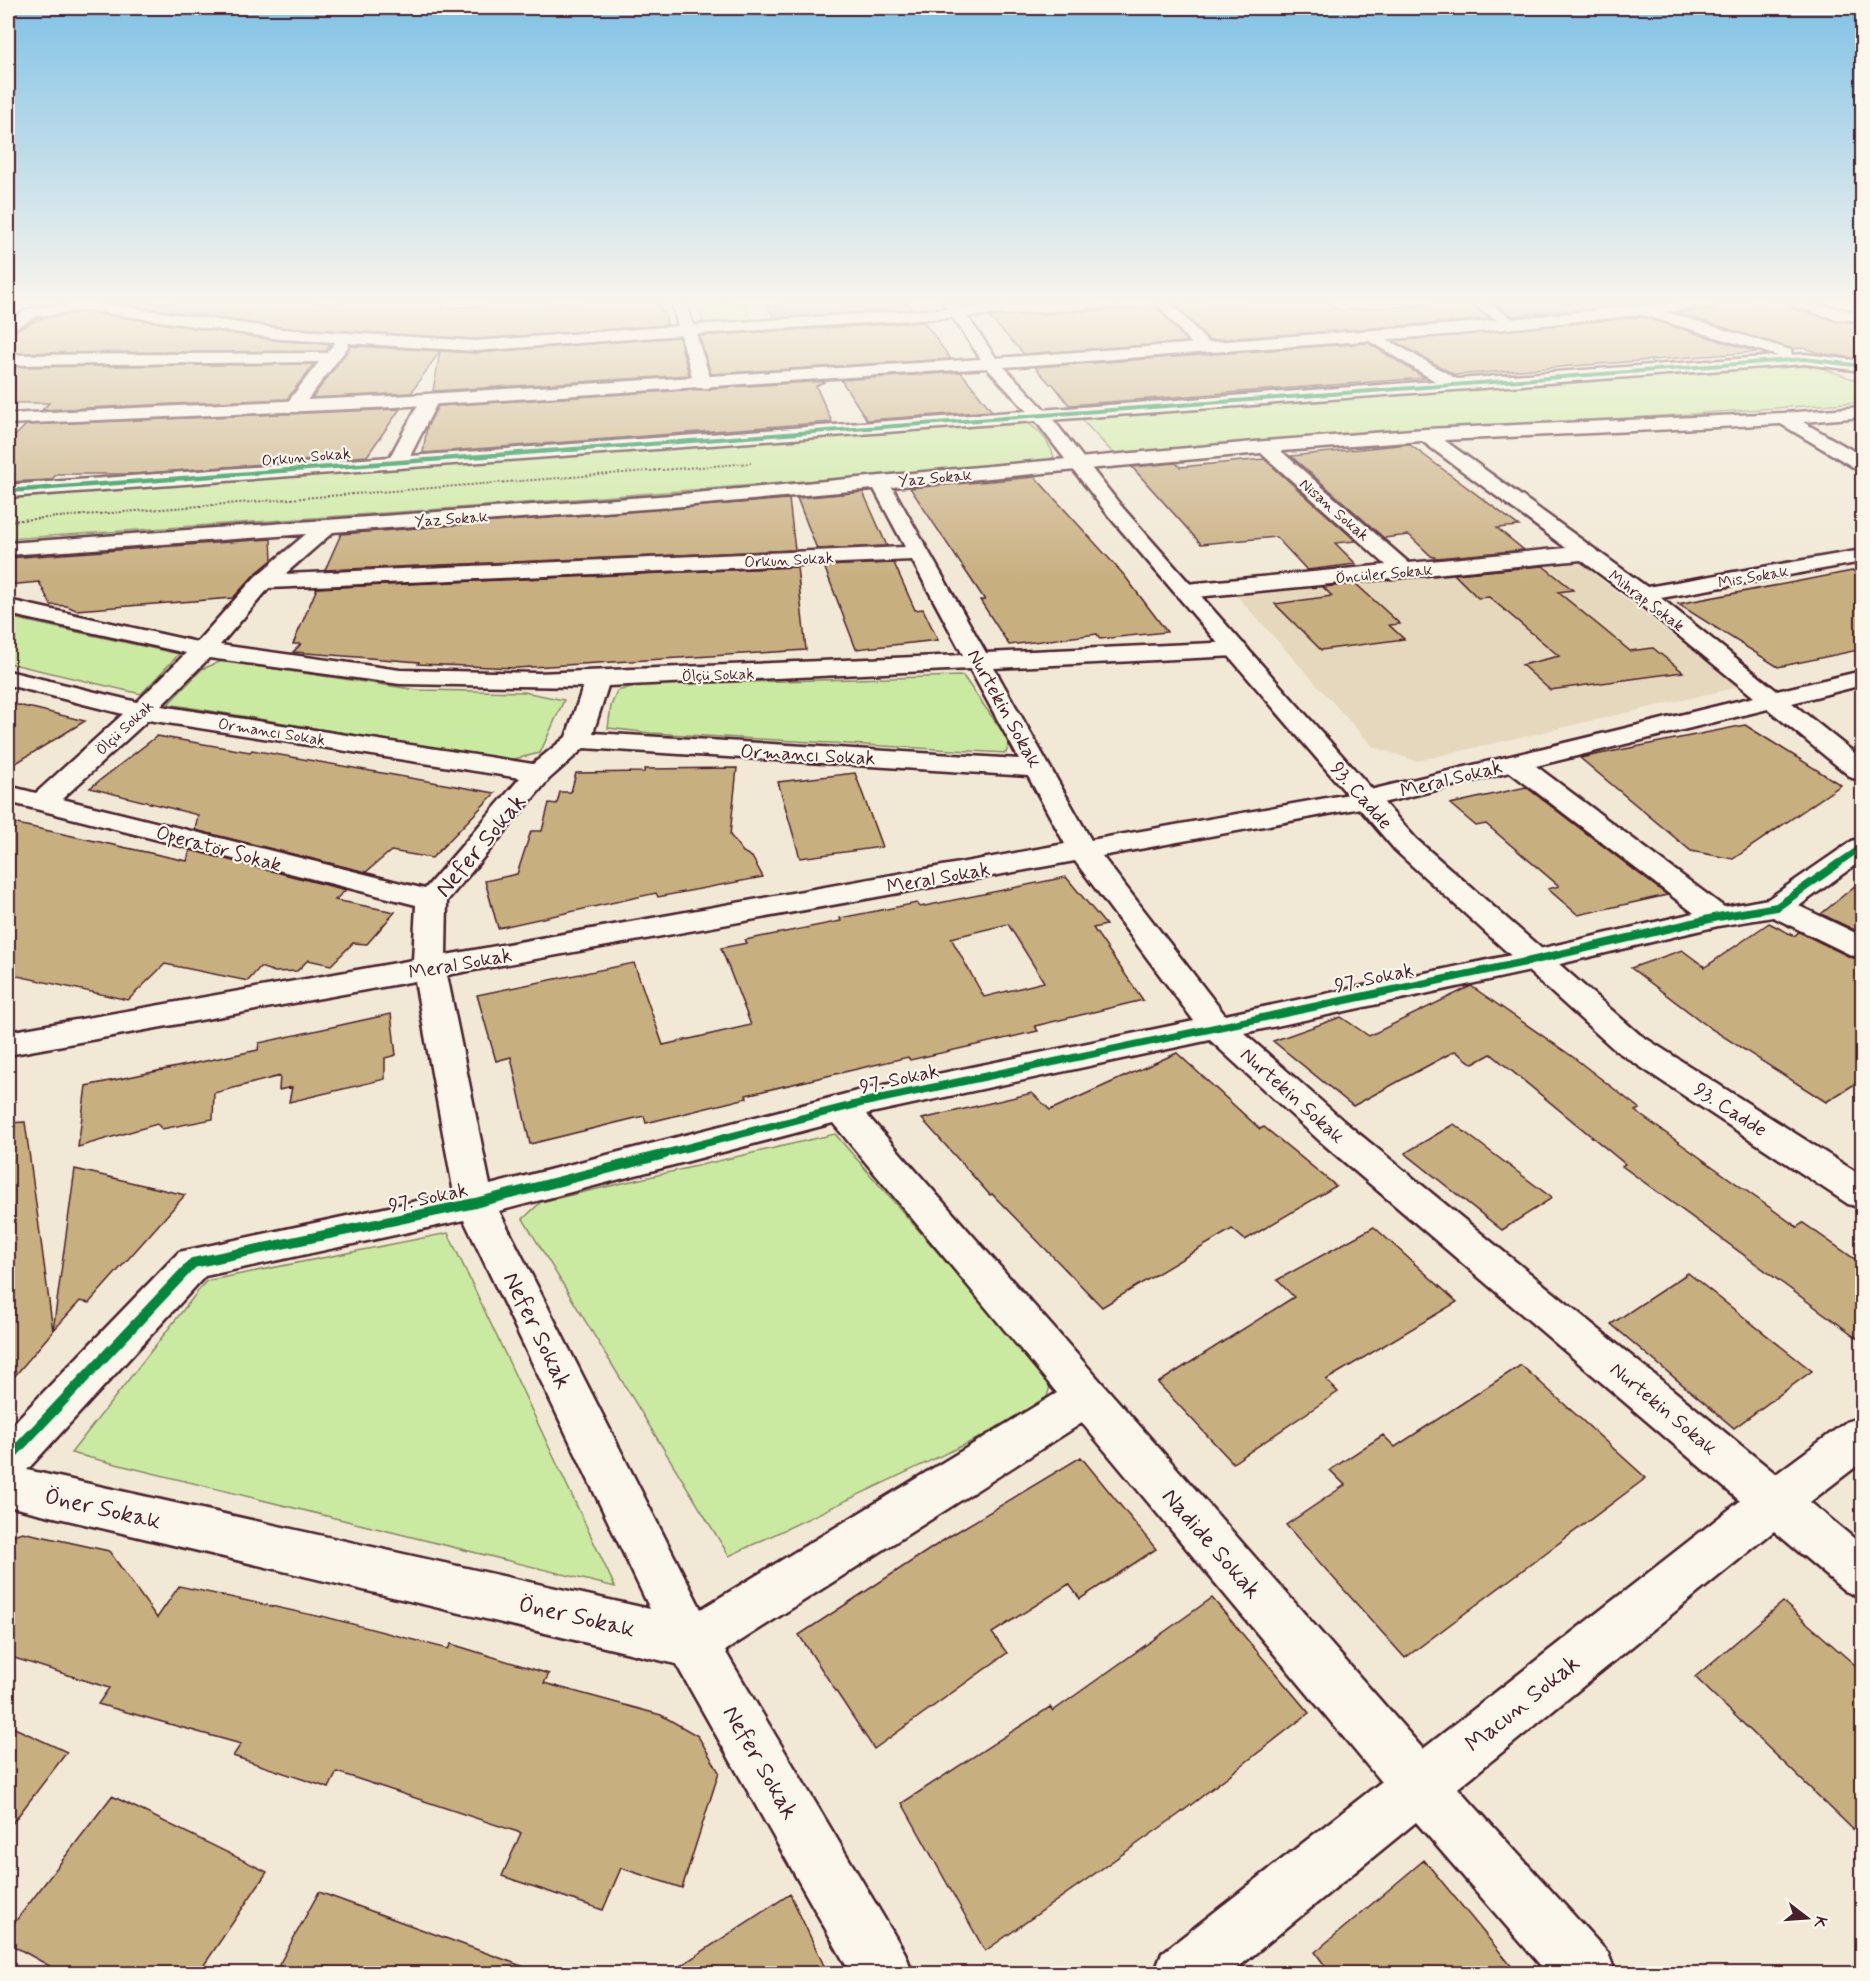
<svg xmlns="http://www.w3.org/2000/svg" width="1870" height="1981" font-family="Mynerve,sans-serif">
	<rect width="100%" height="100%" fill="#f1e9d6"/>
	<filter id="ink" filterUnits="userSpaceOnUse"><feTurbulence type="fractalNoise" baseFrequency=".0167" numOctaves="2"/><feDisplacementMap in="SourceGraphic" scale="12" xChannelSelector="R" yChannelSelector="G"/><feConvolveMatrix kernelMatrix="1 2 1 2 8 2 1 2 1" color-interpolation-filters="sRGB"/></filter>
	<g filter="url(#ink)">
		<!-- built -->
		<path fill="#e5d8bc" d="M1579,562L1738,687L1417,761L1373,747L1236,595Z"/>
		<!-- green -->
		<path fill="#cbeaa1" stroke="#8a8466" stroke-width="1.5" d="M696,303H744L752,321L704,324Z
			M220,330L272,338L330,342L320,352L313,353H178Z
			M1793,365L1816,366L1862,382V402L1114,454L1080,418Z
			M1020,420C1036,425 1049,440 1054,457L1041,463L471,507L8,539V498Z
			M8,617L179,654L141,694L8,663Z
			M222,661L418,690L524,692L564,700L540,753L510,760L168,704L202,669Z
			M963,676L1010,742L1006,753L651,733L608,728L611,706L617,691L637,685Z
			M835,1134L1051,1383L1044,1407L729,1556L523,1219L541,1202Z
			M448,1233L615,1587L71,1453L206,1281Z"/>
		<!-- building -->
		<path fill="#c8af80" stroke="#4a1f2b" stroke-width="1.5" fill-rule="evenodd" d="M114,303H442L443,308L532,303H659L661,312H665L667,325L476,339L281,327Z
			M802,303H908L912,309L774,318L767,306Z
			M1215,303H1329L1338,310L1469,303L1491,319L1209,340L1177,306Z
			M1493,303H1648L1513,316Z
			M1720,303H1789L1792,308L1835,321L1863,323V359L1823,354L1804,348L1792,349L1677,313L1711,309Z
			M1157,307L1187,342L1024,354L989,317Z
			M86,312L281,341L331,344L326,351L8,353V334L42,318Z
			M1642,317L1757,352L1455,375L1394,341Z
			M924,322L951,359L711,374L699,336Z
			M679,337L689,375L433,391L440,351L411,393L312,398L351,346L476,353Z
			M1368,343L1425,378L1069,405L1053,384H1050L1035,367Z
			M314,364L287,399L42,410L49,403H8V367Z
			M961,372L992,411L867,420L841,380Z
			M826,381L816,386L832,422L423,453L427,427L438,406Z
			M400,409L367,456L134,474H57L51,480L8,482V443L26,425Z
			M1409,444L1519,526L1497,528L1524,550L1437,558L1431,556L1409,535L1384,538L1291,456Z
			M1264,459L1356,541L1335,543L1356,564L1307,570L1276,537L1201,544L1132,467L1176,463L1180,467Z
			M1035,477L1124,575L1167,632L1100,639L1097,634L1009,645L980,600H985L910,488Z
			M863,492L887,546L817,549L797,498Z
			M789,499L795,550L325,570L341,534Z
			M271,539L272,560L254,575L233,598L76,610L67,606L51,605L39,582L8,585V558Z
			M894,563L915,610L923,609L938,640L856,649L824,566Z
			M1543,566L1573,590L1558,592L1630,651L1653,648L1683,672L1550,690L1522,665L1559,656L1489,597L1478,598L1454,574Z
			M797,567L806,650L516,668L418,664L419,662L293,652L301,644H293L317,588Z
			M1863,569V649L1778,667L1678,604Z
			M1356,584L1400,624L1389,625L1404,639L1321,650L1275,604L1332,596L1323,587Z
			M8,703L36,709L85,721L8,768Z
			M1745,725L1841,785L1733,859L1691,851L1580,758Z
			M157,736L250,752L252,750L495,793L432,858L391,851L366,872L195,830L198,815L90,788Z
			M737,768L730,835L743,852L752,857L763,877L658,897L656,893L498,928L485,881L517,874L531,831H542L549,803L557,804L560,792H571L576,773L644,772L645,769Z
			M855,773L882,847L800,858L778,782Z
			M1526,787L1667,895L1578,915L1548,889L1559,886L1486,824L1476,826L1450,804Z
			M8,822L187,861L190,850L346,890L335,900L395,912L367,944L353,943L331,965L308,960L297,971L275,972L260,967L248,981L165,964L128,1000L8,974Z
			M1066,877L1106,925L1093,928L1143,1000L1035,1026L1038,1031L910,1060L908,1057L746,1095L747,1098L646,1123L644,1116L530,1144L511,1057L496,1061L477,995L634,963L663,1045L751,1025L721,948L747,943L745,940L841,921L840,918L917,903L920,907ZM1008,924L1044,982L984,997L951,938Z
			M1863,879V934L1821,914Z
			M1769,923L1794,936L1799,932L1850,957L1863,960V1079L1826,1102L1710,1028L1631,968L1682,950L1705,967Z
			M1471,986L1573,1057L1640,1109L1635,1111L1797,1227L1803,1223L1863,1265V1342L1622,1166L1625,1164L1491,1054L1473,1064L1455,1051L1353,1106L1273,1041L1341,1017L1369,1036Z
			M391,1014L396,1055L385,1058V1079L289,1102L292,1087L279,1090L280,1076L214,1093L213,1119L162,1129L157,1124L78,1147L86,1086L258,1050L259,1043Z
			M1177,1053L1260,1129L1264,1127L1336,1186L1245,1240L1232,1229L1102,1307L992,1194L990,1195L922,1119L1032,1093L1050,1110Z
			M25,1122L53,1331L8,1384V1123Z
			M1454,1124L1552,1198L1502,1230L1405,1153Z
			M75,1169L185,1195L89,1303L80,1301L53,1331Z
			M1374,1227L1457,1302L1326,1380L1338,1392L1233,1463L1158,1383L1294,1297L1277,1280Z
			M1688,1273L1812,1371L1734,1428L1611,1324Z
			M1521,1365L1646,1478L1405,1658L1286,1525L1345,1485L1330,1470L1383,1435L1395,1447Z
			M1081,1457L1156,1549L1080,1599L1069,1584L992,1633L1007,1653L874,1749L799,1635L950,1536Z
			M22,1532L109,1551L157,1618L179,1586L321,1617L322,1616L448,1649L451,1644L549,1674L544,1683L661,1715L698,1736L719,1772L682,1888L621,1868L603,1910L502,1876L521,1833L337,1772L329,1788L233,1756L241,1744L98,1704L109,1688L8,1656V1537Z
			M1212,1598L1309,1713L1178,1815L985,1951L902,1803L1050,1707L1053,1711Z
			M1783,1602L1863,1672V1839L1695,1677Z
			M8,1725L67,1752L8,1829Z
			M112,1796L267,1872L198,1974H64L8,1943V1931Z
			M1424,1860L1518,1974H1331L1315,1952Z
			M319,1892L533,1970V1974H274Z
			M790,1894L828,1974H668Z"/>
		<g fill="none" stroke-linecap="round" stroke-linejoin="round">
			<!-- street casing -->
			<g stroke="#4a1f2b" stroke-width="5">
				<path id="street" d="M72,303H97L281,329L476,341L678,326L672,303H686L693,325L1038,303H1121L1114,307L696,334L712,384L709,388H697L694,384L681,335L476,351L347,343L349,345L347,348L298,412H286L283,408L319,362L8,365V355L327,353L335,342L281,339L86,310L38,316L8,331V320L29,309Z
					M1156,303H1171L1210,345L1212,348L1210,351H1198Z
					M1471,303H1489L1521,324L1518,327H1508Z
					M1791,303C1815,303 1838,309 1862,313V321L1836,319L1793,306Z
					M1646,306L1791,350L1792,355L1805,354L1862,361V371L1805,364L8,497V485L390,457L420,401L423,397H435L438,401L410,456L1435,381L1366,339L1364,336L1372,331L1457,379L1778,356L1641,314L1638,311L1641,308Z
					M1862,407V417L1803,422L1862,456V470L1855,468L1781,424L1444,440L1647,587L1862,550V562L1661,598L1777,691L1862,671V685L1792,703L1862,759V780L1852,778L1768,709L1536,766L1724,907L1768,899L1852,841L1862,838V860L1799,906L1862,936V958L1851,955L1773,917L1718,926L1535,970L1244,1033L1347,1124L1776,1474L1846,1422L1862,1417V1462L1810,1502L1862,1545V1598L1845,1591L1774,1531L1458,1788L1608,1953L1616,1974H1548L1416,1822L1230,1974H1154L1162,1953L1381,1782L1082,1423L725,1651L905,1953L913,1974H851L676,1664L8,1506V1429L179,1252L454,1193L415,981L8,1055V1032L413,960L416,905L8,802V786L36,793L123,714L8,685V671L137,702L186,653L8,614V600L197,642L255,577L306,534L8,555V543L672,495L1265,441L1426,429L1784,413ZM1422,441L1566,548L1409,563L1281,451ZM1261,453L1386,565L1186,584L1178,586L1175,591L1178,596L1186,598L1581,560L1635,600L1754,697L1366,791L1091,840L994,668L1236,656L1244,654L1248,649L1244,644L1236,642L986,653L892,487ZM874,489L905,547L285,574L333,532L672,507ZM912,560L963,655L538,673L400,670L220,645L269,588ZM209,658L400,684L583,687L566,737L533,764L161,706ZM970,669L1019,759L593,733L608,686ZM148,720L520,778L425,889L62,799ZM584,748L1028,776L1065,844L446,955L447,901L549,779ZM1510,772L1694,913L1535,950L1225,1015L1102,856L1366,807ZM1075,861L1194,1021L865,1089L490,1185L447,975ZM1210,1040L1321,1142L1740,1501L1423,1749L866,1114ZM833,1123L1057,1393L701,1609L499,1211ZM464,1220L650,1609L27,1470L205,1276Z"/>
			</g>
			<!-- secondary casing -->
			<g stroke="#4a1f2b" stroke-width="5">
				<path id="secondary" d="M943,303H958L996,358L1458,324L1672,303H1718L1711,307L1458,334L1004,367L1047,412L1122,507L1416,839L1639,1034L1862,1176V1208L1848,1204L1615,1050L1396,851L1108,515L1035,420L987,368L394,407L8,424V414L394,396L981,359Z"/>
			</g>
			<!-- path -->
			<path stroke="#4a1f2b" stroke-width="2" stroke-dasharray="2 2" stroke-linecap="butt" d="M8,521L751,463"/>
			<!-- street -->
			<use href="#street" fill="#fbf7ec" fill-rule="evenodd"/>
			<!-- secondary -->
			<use href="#secondary" fill="#fbf7ec" fill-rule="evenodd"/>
			<!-- cycleway-far4 casing -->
			<g stroke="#fbf7ec" stroke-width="6">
				<path id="cycleway-far4" d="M569,450L1805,359L1862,366"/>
			</g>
			<!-- cycleway-far3 casing -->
			<g stroke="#fbf7ec" stroke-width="7">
				<path id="cycleway-far3" d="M8,491L590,448"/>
			</g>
			<!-- cycleway-far2 casing -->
			<g stroke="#fbf7ec" stroke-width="9">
				<path id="cycleway-far2" d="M1837,864L1862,847"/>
			</g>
			<!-- cycleway-far1 casing -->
			<g stroke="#fbf7ec" stroke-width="11">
				<path id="cycleway-far1" d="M659,1155L865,1102L1535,960L1718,917L1777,907L1839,863"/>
			</g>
			<!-- cycleway casing -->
			<g stroke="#fbf7ec" stroke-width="14">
				<path id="cycleway" d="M8,1459L193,1263L475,1203L665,1154"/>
			</g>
			<!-- cycleway-far4 -->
			<use href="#cycleway-far4" stroke="#00873e" stroke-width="4"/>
			<!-- cycleway-far3 -->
			<use href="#cycleway-far3" stroke="#00873e" stroke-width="4.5"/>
			<!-- cycleway-far2 -->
			<use href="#cycleway-far2" stroke="#00873e" stroke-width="6"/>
			<!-- cycleway-far1 -->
			<use href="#cycleway-far1" stroke="#00873e" stroke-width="8"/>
			<!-- cycleway -->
			<use href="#cycleway" stroke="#00873e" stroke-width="10"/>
		</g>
	</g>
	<!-- sky -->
	<linearGradient id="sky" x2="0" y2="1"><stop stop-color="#81c2e5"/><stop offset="0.52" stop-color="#f9f5ed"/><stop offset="1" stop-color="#f9f5ed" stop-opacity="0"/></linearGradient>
	<rect width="1870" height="580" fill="url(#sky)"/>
	<g text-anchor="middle" stroke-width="4.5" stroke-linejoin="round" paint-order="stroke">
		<!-- far-street labels -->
		<g font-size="16" fill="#4a1f2b" stroke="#fbf7ec">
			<text transform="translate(306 456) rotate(-5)" y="6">Orkun Sokak</text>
			<text transform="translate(935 477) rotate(-5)" y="6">Yaz Sokak</text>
			<text transform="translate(1335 509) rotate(41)" y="6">Nisan Sokak</text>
			<text transform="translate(451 518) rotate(-4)" y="6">Yaz Sokak</text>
			<text transform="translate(789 559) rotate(-3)" y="6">Orkun Sokak</text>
			<text transform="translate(1384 573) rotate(-5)" y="6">Öncüler Sokak</text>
			<text transform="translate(1753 576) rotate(-10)" y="6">Mis Sokak</text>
			<text transform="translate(1647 600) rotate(37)" y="6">Mihrap Sokak</text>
			<text transform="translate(718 674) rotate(-2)" y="6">Ölçü Sokak</text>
			<text transform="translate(124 727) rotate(-43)" y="6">Ölçü Sokak</text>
			<text transform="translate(272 731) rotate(9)" y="6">Ormancı Sokak</text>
		</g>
		<!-- street labels -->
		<g font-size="20" fill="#4a1f2b" stroke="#fbf7ec">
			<text transform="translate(1005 708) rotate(61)" y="7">Nurtekin Sokak</text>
			<text transform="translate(808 754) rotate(3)" y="7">Ormancı Sokak</text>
			<text transform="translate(1451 778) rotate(-14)" y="7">Meral Sokak</text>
			<text transform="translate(1362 795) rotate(49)" y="7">93. Cadde</text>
			<text transform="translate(219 848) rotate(15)" y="7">Operatör Sokak</text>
			<text transform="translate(938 877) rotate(-10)" y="7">Meral Sokak</text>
			<text transform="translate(460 963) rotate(-10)" y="7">Meral Sokak</text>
			<text transform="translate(1374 977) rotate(-12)" y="7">97. Sokak</text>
			<text transform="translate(899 1078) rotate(-12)" y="7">97. Sokak</text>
			<text transform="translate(1293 1095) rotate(42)" y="7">Nurtekin Sokak</text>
			<text transform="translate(1731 1109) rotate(33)" y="7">93. Cadde</text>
			<text transform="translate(428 1197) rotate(-12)" y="7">97. Sokak</text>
			<text transform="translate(1664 1408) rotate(40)" y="7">Nurtekin Sokak</text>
		</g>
		<!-- near-street labels -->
		<g font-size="24" fill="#4a1f2b" stroke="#fbf7ec">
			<text transform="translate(480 845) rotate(-50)" y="8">Nefer Sokak</text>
			<text transform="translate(538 1330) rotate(64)" y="8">Nefer Sokak</text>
			<text transform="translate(103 1508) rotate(13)" y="8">Öner Sokak</text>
			<text transform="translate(1212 1543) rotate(49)" y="8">Nadide Sokak</text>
			<text transform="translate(577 1616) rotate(13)" y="8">Öner Sokak</text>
			<text transform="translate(1522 1703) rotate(-39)" y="8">Macun Sokak</text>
			<text transform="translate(761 1762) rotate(60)" y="8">Nefer Sokak</text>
		</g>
	</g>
	<!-- margin -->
	<rect width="1870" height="1981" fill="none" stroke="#fbf7ec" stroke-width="30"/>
	<rect x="15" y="15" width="1840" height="1951" fill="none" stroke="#4a1f2b" stroke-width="2" filter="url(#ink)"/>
	<!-- north arrow -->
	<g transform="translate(1807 1918) rotate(107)" stroke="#fbf7ec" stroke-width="4.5" paint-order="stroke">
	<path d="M0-4.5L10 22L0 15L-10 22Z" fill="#4a1f2b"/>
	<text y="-9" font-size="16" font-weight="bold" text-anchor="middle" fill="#4a1f2b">K</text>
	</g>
</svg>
